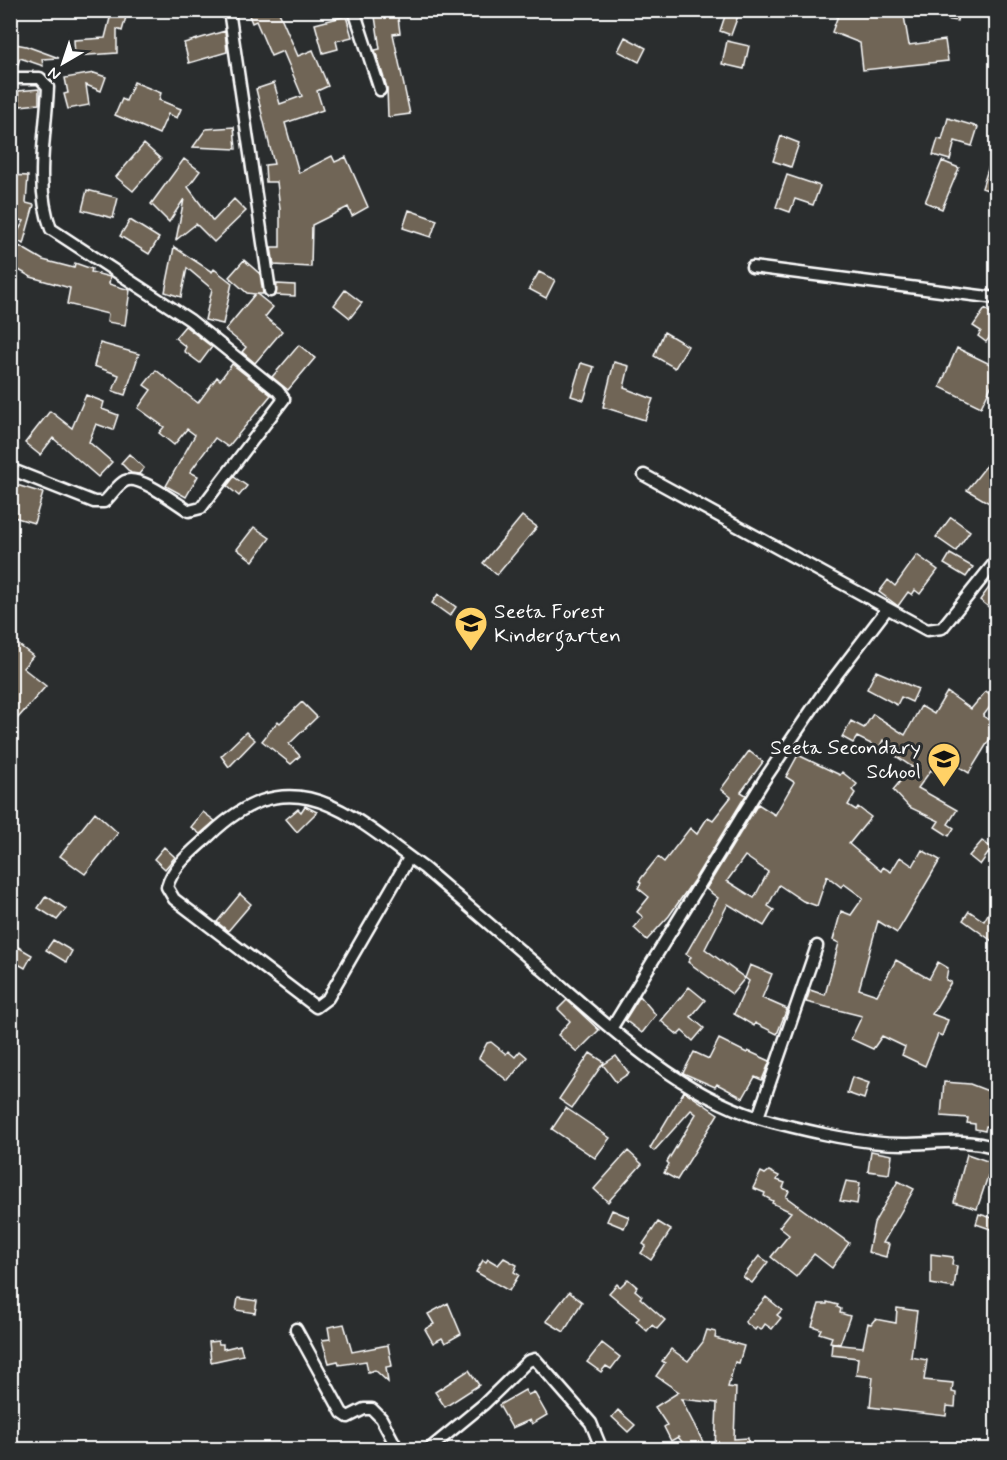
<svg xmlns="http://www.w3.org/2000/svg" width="1007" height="1460" font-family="Mynerve,sans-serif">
	<rect width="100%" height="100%" fill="#2a2d2e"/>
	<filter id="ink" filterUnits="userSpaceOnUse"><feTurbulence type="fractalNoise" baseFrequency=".0167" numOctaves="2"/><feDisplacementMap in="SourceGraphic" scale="12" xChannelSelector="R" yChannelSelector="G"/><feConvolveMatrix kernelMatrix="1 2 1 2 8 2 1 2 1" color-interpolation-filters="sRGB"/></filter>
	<g filter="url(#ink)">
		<!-- building -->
		<path fill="#6f6556" stroke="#fff" stroke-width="1.5" fill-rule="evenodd" d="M112,10H128L122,31L117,29V53L75,56L74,40L105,38Z
			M247,10H278L298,56L313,50L328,86L317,91L323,110L285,123L299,173L332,156L335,162L346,157L368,207L352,216L348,207L312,225L311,267L274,265L271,247H280V209L277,182H266L265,165L274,164L256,89L274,83L280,104L302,96L283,51L271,56L256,21L252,23Z
			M374,10H397L400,33L393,34L410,114L388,117L387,88L375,50L380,49Z
			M727,10H737L739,13L731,35L720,31Z
			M840,10H903L909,45L945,40L948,61L863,70L860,43L832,32Z
			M926,10H959L957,21L926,16Z
			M346,16L352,37L336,41L338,49L323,53L315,24Z
			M225,31L227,52L189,63L184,43Z
			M625,37L646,48L639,62L618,51Z
			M727,41L749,46L744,69L722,64Z
			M10,43L26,46L59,58L42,59L43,66L20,58L16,70H10Z
			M94,73L106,77L101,91L86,85L89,105L68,109L64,94L68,93L65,78Z
			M134,82L161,93L159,100L181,109L177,118L168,114L159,134L115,115L122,99L126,101Z
			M39,89V104L20,106L18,91Z
			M948,118L978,127L972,146L955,141L950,160L933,155L938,139L942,140Z
			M234,127L236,149L193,147L206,129Z
			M781,136L799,143L791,167L773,161Z
			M144,144L161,159L133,191L116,177Z
			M994,150L996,151V193L982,188Z
			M184,159L200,171L188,187L213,221L234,199L246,211L214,242L196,224L176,240L184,199L169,222L151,204Z
			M942,161L959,168L942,209L925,202Z
			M10,175L28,176L26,203L34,205L23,244L14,238L24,221L10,218Z
			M787,175L820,186L813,205L795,199L790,212L776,207Z
			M87,190L118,198L113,218L82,210Z
			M409,210L437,220L431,237L403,228Z
			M130,220L159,238L149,254L120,236Z
			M19,246L43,260L74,268L75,263L92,269L91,272L110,277L109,284L130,290L125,325L107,322L108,314L67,304L70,288L31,277L10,265Z
			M174,247L212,272L214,269L232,283L223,324L205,320L212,289L187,268L181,297L165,292Z
			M244,260L260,274L263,294H257L273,307L265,317L282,331L255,363L242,352L246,347L225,330L255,294L247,293L229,277Z
			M539,272L555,280L546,298L529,289Z
			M277,284L295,285V296L276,295Z
			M345,290L362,303L350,318L334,305Z
			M985,309L996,317V335L993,333L986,342L978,336L981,331L973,326Z
			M185,326L212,347L200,363L184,351L186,347L175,338Z
			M664,332L688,346L675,368L654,356Z
			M100,343L139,354L125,395L113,391L119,375L94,366Z
			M299,345L315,358L288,390L272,377Z
			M957,348L996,367V376L981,407L940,387Z
			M614,362L629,366L624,388L653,399L645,420L603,407Z
			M581,363L594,367L584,400L571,396Z
			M232,364L271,395L228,447L215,438L190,472L198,476L186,497L166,486L195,435L187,429L174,445L159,433L164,427L138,408L151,390L144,385L156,370L198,403L217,377L220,380Z
			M86,395L104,402L102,409L118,415L113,430L96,424L89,442L112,462L98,477L53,438L40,455L25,443L50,411L72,428Z
			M129,454L144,468L139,474L131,473L121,463Z
			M987,465L996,471V481L992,489L996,491L989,503L967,490Z
			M234,477L247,486L239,496L227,486Z
			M10,483L43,493L34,523L10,516Z
			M522,516L537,527L497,575L483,563Z
			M951,517L970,531L956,551L936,537Z
			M254,527L270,538L253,561L237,549Z
			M950,554L973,567L966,577L944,564Z
			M917,555L938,570L920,594L915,590L912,595L908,592L898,606L879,592L888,580L895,586Z
			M996,578V613L980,600Z
			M438,594L456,607L450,616L432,603Z
			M10,638L33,656L23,668L46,686L10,727Z
			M876,671L918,689L912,702L901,697L897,705L867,689Z
			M986,691L996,699L983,716L996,724V729L969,773L953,763L944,778L931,770L918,788L957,810L948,824L954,828L949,836L935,827L939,821L909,807L893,790L912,767L896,756L901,750L883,740L879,748L857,737L853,743L842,737L851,721L864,728L873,714L905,735L921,706L934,714L947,692L971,709Z
			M302,702L317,717L289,744L300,756L291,764L262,741L278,721L280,723Z
			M246,732L255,740L229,767L221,756Z
			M749,751L763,762L741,792L746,795L694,880L669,916L647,940L634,928L643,917L637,912L649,897L638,888L641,883L639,881L658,857L664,862L690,828L697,834L708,817L713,820L731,797L721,789Z
			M798,755L840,775L842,772L857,784L852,790L855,793L848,805L856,810L858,807L871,817L849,844L881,871L883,867L891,872L900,857L913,866L922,850L940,860L897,933L878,921L859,989L877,995L896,960L929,979L938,962L948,968L946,980L951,982L932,1014L948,1020L942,1036L938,1034L925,1066L902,1055L905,1047L882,1036L873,1049L851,1039L862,1016L806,1002L810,990L825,995L839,943L833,940L841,911L851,915L863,898L844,884L841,887L827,876L817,906L803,901L779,885L768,906L774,910L764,926L728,904L705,949L745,978L750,965L772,974L762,998L787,1009L777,1034L755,1023L754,1026L734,1014L749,981L745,978L732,994L688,962L691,957L686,954L718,898L706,889L758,804L775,815L794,782L786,777ZM745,856L768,872L754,898L727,881Z
			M305,806L317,812L297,832L286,819L298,809L301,812Z
			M95,812L118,833L85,874L60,856Z
			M203,812L215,821L200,834L191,827Z
			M982,841L992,848L980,865L969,856Z
			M164,847L175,857L165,869L154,859Z
			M240,894L251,904L228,931L217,922Z
			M46,896L66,909L57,920L38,908Z
			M996,900V935L992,941L963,920L969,911L984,921Z
			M53,940L72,951L66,962L46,950Z
			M18,947L32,955L25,968L11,960Z
			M689,987L705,1000L691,1017L704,1028L693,1041L682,1031L678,1035L661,1021Z
			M640,996L656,1015L642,1033L625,1020Z
			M567,1000L599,1030L577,1052L558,1035L570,1021L558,1009Z
			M719,1039L747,1053L748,1051L770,1061L762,1080L755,1077L743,1098L717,1084L715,1087L683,1073L694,1052L709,1059Z
			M491,1042L506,1054L508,1051L515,1057L520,1051L527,1057L508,1081L479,1058L487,1043Z
			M590,1053L604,1062L572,1108L559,1099Z
			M616,1056L629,1073L616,1082L603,1065Z
			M852,1077L869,1083L864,1099L847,1093Z
			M944,1082L970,1084L996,1094L992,1127L986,1126L985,1131L975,1129V1124L967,1123L968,1118L941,1116Z
			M684,1091L718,1114L677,1180L664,1173L669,1164L667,1162L696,1114L691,1110L654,1151L650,1148Z
			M566,1108L610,1138L595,1158L552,1129Z
			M628,1151L642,1164L608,1202L594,1189Z
			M871,1151L892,1155L889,1174L868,1171Z
			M967,1154L996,1164V1178L988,1176L977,1209L954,1202Z
			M769,1171L779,1176L777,1180L785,1183L783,1188L789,1191L786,1197L849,1243L832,1268L814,1254L796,1277L771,1257L789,1235L779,1227L791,1212L772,1203L773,1201L764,1196L765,1193L753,1188L761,1172L765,1174Z
			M846,1181L860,1183L857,1204L840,1201Z
			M898,1181L914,1189L883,1243L889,1244L886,1257L868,1252L874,1223Z
			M612,1210L629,1217L624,1228L607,1221Z
			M979,1214L996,1219V1231L976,1224Z
			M658,1222L671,1230L651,1260L641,1253L646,1246L643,1244Z
			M931,1254L953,1257L952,1265L957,1266L954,1288L931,1284Z
			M759,1256L768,1262L752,1283L743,1277Z
			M504,1258L517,1265L514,1272L519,1275L509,1291L476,1272L483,1260L486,1262L488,1259L498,1265Z
			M628,1279L637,1287L635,1290L642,1296L640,1298L665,1320L657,1329L652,1325L647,1331L636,1321L639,1318L609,1293L617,1284L620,1287Z
			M569,1292L582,1302L564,1332L546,1321Z
			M766,1297L782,1310L777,1315L781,1318L772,1329L765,1324L761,1330L757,1327L755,1330L745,1322Z
			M238,1298L257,1301L255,1313L236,1310Z
			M827,1302L838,1305L837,1307L841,1309L840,1313L850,1316L840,1344L830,1342L832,1337L819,1333L821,1329L812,1326L819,1304H827Z
			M448,1303L461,1334L445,1343L442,1338L433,1343L425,1329L434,1324L428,1314Z
			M897,1308L917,1311L911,1357L927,1360L924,1380L953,1383L952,1392L956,1393L955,1407L947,1406L946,1416L870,1407L873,1377L856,1375L858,1358L831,1355L832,1344L863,1347L868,1323L871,1324L875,1319L896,1323Z
			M344,1324L352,1352L388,1345L392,1366L386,1367L388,1382L375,1370L368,1372L366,1361L339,1365L338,1361L329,1363L322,1340L330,1339L328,1327Z
			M707,1330L716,1332L715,1338L744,1346L739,1363L735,1362L728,1387L736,1388L734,1439L748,1438L749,1449H715L717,1403L681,1399L703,1442L688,1449L678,1437L671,1441L664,1427L667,1425L655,1407L679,1392L656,1376L665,1363L662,1361L671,1349L688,1361L703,1342Z
			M218,1341L219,1344H223V1349L240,1345L243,1355L211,1362L209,1342Z
			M602,1343L620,1357L611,1369L606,1366L601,1372L587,1362Z
			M469,1370L479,1385L445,1407L435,1392Z
			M525,1390L528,1395L534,1392L547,1415L532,1424L530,1420L512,1428L499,1405Z
			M618,1410L635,1425L628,1432L612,1417Z"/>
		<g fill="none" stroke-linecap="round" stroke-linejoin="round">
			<!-- minor casing -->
			<g stroke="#fff" stroke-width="15">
				<path id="minor" d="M229,10L270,291
					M354,10L380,90
					M10,78H40L48,87C46,135 34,183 51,229L190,320L278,391L284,399L201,508L189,511C176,503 139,474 125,481C117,485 111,496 104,502H94L10,469
					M752,267L996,298
					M644,475L927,630L942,628L996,561
					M409,858L328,998L316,1007L174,899L167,887C173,865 194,850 210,835C293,755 350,815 424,868C469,907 514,945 558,983C623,1039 688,1100 773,1122C812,1132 862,1144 903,1144C936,1144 964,1137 996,1148
					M611,1029L764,780L825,690L887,609
					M758,1117L817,946
					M296,1329L342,1413L348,1417L364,1409H372L381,1418L398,1450
					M428,1450L484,1404L528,1361L535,1359L591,1423L602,1450"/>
			</g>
			<!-- minor -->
			<use href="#minor" stroke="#2a2d2e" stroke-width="10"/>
		</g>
	</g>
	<!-- icons -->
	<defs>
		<g id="school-pin" transform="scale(1.725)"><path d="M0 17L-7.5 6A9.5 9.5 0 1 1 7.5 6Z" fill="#ffd166" stroke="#2a2d2e"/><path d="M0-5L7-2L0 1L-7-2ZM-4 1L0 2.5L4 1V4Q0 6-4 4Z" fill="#111"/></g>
	</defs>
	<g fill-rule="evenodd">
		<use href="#school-pin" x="471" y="623"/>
		<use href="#school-pin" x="944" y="759"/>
	</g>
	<g text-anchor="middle" stroke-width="6" stroke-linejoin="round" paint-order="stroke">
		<!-- poi labels -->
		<g font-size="21" fill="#fff" stroke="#2a2d2e" text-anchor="start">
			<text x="494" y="618">Seeta Forest<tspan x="494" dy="24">Kindergarten</tspan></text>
			<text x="921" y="754" text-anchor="end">Seeta Secondary<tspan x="921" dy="24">School</tspan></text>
		</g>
	</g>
	<!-- margin -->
	<rect width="1007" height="1460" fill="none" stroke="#2a2d2e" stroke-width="36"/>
	<rect x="18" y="18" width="971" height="1424" fill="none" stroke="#fff" stroke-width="2" filter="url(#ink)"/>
	<!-- north arrow -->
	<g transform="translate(63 63) rotate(219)" stroke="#2a2d2e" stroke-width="4.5" paint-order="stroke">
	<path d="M0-4.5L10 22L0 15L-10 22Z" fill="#ffffff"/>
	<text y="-9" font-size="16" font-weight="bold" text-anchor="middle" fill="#ffffff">N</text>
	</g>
</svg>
